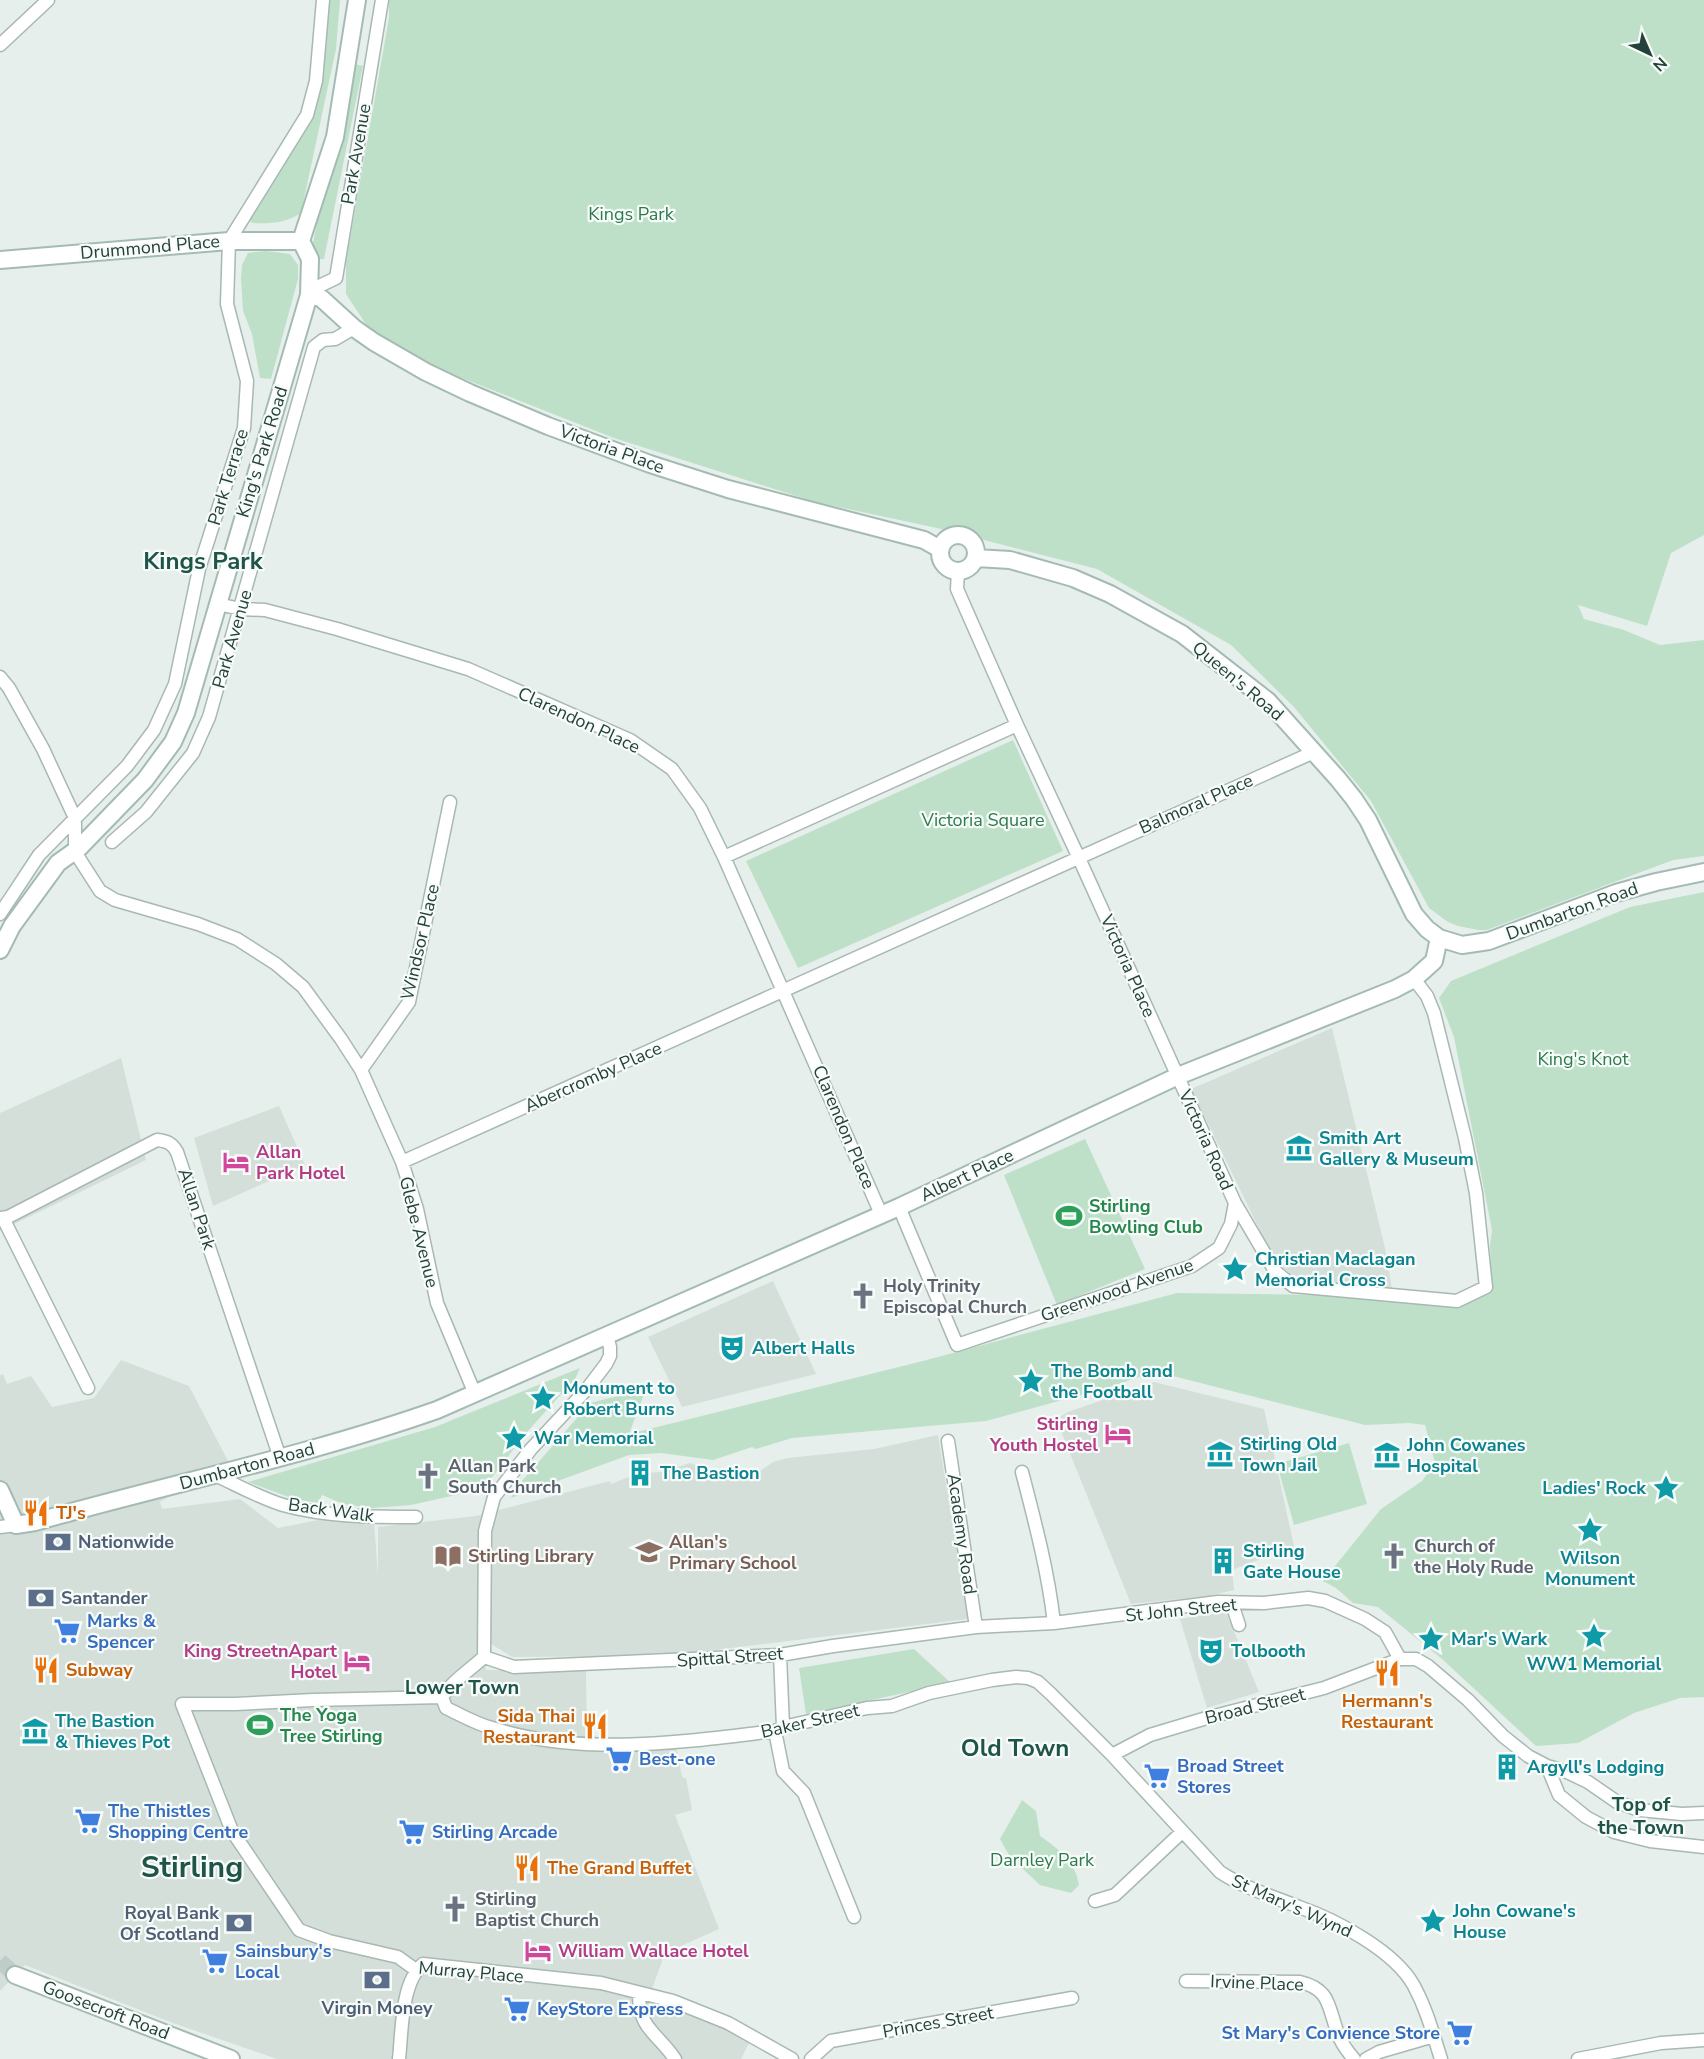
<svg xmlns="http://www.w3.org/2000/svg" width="1704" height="2059" font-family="'Nunito Sans',sans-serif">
	<rect width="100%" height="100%" fill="#e6efeb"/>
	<!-- built -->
	<path fill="#d4dfda" d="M1332,1028L1385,1248L1393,1295L1295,1279L1272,1255L1191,1089Z
		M121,1058L146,1160L0,1231V1113Z
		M279,1106L305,1165L213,1206L194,1138Z
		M773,1281L816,1374L682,1407L648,1337Z
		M121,1360L189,1386L228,1461L160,1502L162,1509L240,1499L278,1528L323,1519L374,1521L378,1576V1527L476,1516L610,1481L611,1484L636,1474L638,1478H641L645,1473L662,1472L690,1463L695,1465L696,1470L716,1477L759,1472L773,1462L788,1458L874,1449L938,1435L968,1619L690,1653L642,1656L512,1657L480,1637L486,1670L586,1671L587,1741L674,1738L682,1776L683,1778H686L692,1810L675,1815L719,1929L665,1953L652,1989L755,2031L741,2059H277L173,2023L25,1965L0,1991V1375L3,1374L7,1384L31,1376L52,1407L94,1398Z
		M1154,1382L1264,1409L1294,1546L1232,1570L1234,1590L1208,1596L1131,1604L1056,1419L1068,1412Z
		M1226,1612L1259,1692L1207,1708L1180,1619Z"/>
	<!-- green -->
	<path fill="#bfe0c8" d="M323,0H340L336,49L301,213C286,223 270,224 252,223L247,217L311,117Z
		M389,0H1704V535L1671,553L1647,626L1578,605L1584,619L1624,630L1660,645L1704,640V856L1673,860L1487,930H1478L1458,926L1448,922L1429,908L1371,801L1294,707L1231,645L1097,569L937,528L815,502L614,438L424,363L371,332L346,294V261L389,18Z
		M347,62L363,66L324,259H310Z
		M266,251L290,254L298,265V279L271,379L260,378L252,334L243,311L241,279L242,265L248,253Z
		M1013,740L1063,851L798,968L746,861Z
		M1704,892V1697L1680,1698L1634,1713L1578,1743L1536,1746L1442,1659L1378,1607L1353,1603L1336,1588L1323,1581L1381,1509L1422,1481L1435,1463L1425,1425L1409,1423L1365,1425L1165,1374L1144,1375L1113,1386L986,1421L792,1438L756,1449L752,1447L713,1460L661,1453L629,1455L511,1498L515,1489L590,1403L646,1389L629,1434L923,1361L1177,1293L1331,1295L1461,1306L1492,1290L1490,1246L1492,1230L1454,1037L1439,998L1451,981L1630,907Z
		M1085,1139L1145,1269L1057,1305L1004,1175Z
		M580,1368L575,1379L527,1432L483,1489L411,1505L372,1508L343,1504L322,1495L318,1503L294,1499L248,1482L435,1427Z
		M1349,1443L1367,1504L1294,1525L1277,1464Z
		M914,1649L951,1683L806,1714L799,1668Z
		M1022,1800L1036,1811L1040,1836C1058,1848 1076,1863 1079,1885L1071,1893L1040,1885L1010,1857L1000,1839Z"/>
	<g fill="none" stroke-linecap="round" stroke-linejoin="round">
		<!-- secondary-tunnel -->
		<path stroke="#bfccc8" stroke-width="16" stroke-dasharray="16 8" stroke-linecap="butt" d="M0,1961L15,1975"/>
		<!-- street casing -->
		<g stroke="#a8b8b2" stroke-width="15">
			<path id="street" d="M0,45L48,0
				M309,291L336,278L382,0
				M958,572L957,589L1017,725L1078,856L1235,1203L1275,1271L1293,1286L1457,1301L1486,1287L1476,1193L1465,1138L1434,1013L1427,996L1414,979
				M217,604L241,609L265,610L337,629L468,669L630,740L672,769L700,808L724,857L881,1214
				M0,677L9,688L43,749L75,818V852L100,891L115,900L198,924L237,939L276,964L303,987L341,1039L361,1070L402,1162L417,1209L437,1303L475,1394
				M112,842L146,812L193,753L209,717L314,347L323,340L335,339L354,328
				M724,857L1017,725
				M0,914L39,855L127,766L154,730L175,684L199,569L244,428L247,381L227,304L229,241L307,115L316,81L323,0
				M361,1070L409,1002L450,802
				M402,1162C706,1026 1009,887 1314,752
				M899,1207L957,1345L1192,1266L1219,1248L1231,1224L1235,1203
				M0,1218L8,1217L157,1140C167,1141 172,1143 177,1152L280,1458
				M3,1218L88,1388
				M948,1441L976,1627
				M1022,1472C1035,1522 1048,1571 1054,1623
				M215,1475C237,1485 260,1498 283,1505C326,1517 372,1517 416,1517
				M0,1527L16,1525
				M1232,1604L1239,1625
				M780,1655L783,1727
				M484,1657L514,1667L780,1655L833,1646L976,1627L1054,1623L1218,1602L1264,1603L1308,1598L1325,1601L1365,1619L1385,1632L1400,1659
				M484,1657L485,1531L494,1497L531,1449L587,1389L606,1364L610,1356V1347L607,1336
				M442,1697L446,1708C461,1715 476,1724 492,1728C584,1757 682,1742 775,1731L783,1727L867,1708L892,1706L929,1693L992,1680L1016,1677L1028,1678L1038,1682L1051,1694L1112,1755L1220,1872C1244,1888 1272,1896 1299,1907C1336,1920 1395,1951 1414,1986C1427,2010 1433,2034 1441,2059
				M442,1697C450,1683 471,1669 484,1657
				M775,1731L783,1771L804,1793L854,1917
				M1112,1755L1150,1735L1210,1717L1324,1688L1400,1659H1416L1428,1666L1468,1700L1503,1736L1528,1756L1547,1766L1565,1771L1588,1782L1617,1802L1639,1810L1682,1814L1704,1813
				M1547,1766L1559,1795L1586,1817L1614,1832L1650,1841L1704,1847
				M1095,1901L1115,1895L1182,1832
				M416,1970L398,1957L329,1941L299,1930L232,1831L182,1704H235L313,1700L442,1697
				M1186,1981L1300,1982C1330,1989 1328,2006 1337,2031C1340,2041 1347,2051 1354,2059
				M639,1994C639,2030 657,2032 675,2059
				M399,2059C402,2032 401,1982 423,1964L601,1983L673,2001L728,2023L792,2059
				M811,2059L831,2041L1072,1998
				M1366,2059L1379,2052L1434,2036
				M1578,2059L1661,2043L1704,2040"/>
		</g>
		<!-- secondary casing -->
		<g stroke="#a4bbb3" stroke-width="20">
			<path id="secondary" d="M0,260L229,241H301
				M309,295L321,298L354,328L374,342L426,372L470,393L548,426L650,464L728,489L924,540L940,549
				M940 553a18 18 0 1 1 36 0a18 18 0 1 1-36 0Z
				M976,558L1010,560L1073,578L1110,594L1182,634L1268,701L1338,779L1354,799L1368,820L1414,914L1427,929L1439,938L1462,945L1489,941L1616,893L1656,882L1704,872
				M0,950L12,926L58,863L79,848L145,780L173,742L186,713L309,295L310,259L301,241L335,137L357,0
				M0,1490L16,1525L35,1522C169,1484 306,1456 437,1410L899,1207L1178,1076L1395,989L1414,979L1434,961L1439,938
				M15,1975L231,2059"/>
		</g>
		<!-- street -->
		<use href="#street" stroke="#fff" stroke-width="12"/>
		<!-- secondary -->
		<use href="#secondary" stroke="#fff" stroke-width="16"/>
	</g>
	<!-- icons -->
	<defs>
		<g id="museum-bare" transform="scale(2.07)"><path d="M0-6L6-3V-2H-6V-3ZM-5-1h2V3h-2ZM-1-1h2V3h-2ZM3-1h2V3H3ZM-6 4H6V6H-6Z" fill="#0f9aa8" stroke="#f7fbf9" stroke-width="2.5" paint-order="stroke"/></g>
		<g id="hotel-bare" transform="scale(2.07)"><path d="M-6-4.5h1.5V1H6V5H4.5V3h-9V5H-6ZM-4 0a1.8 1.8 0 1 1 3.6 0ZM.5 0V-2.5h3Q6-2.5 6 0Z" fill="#d1479c" stroke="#f7fbf9" stroke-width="2.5" paint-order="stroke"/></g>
		<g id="stadium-bare" transform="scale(2.07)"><path d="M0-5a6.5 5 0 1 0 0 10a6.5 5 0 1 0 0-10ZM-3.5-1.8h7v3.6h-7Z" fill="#2e9e5b" stroke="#f7fbf9" stroke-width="2.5" paint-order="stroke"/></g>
		<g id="sight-bare" transform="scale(2.07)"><path d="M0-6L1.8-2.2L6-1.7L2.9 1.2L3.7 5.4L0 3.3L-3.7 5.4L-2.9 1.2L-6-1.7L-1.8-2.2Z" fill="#0f9aa8" stroke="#f7fbf9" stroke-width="2.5" paint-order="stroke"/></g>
		<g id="church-bare" transform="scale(2.07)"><path d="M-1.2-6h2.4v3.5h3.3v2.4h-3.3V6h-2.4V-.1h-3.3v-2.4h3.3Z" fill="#6b7280" stroke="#f7fbf9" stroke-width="2.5" paint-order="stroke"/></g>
		<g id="theatre-bare" transform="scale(2.07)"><path d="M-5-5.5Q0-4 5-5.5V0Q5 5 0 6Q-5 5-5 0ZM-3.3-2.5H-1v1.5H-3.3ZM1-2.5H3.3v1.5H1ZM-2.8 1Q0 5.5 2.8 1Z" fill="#0f9aa8" stroke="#f7fbf9" stroke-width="2.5" paint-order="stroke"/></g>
		<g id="building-bare" transform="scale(2.07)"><path d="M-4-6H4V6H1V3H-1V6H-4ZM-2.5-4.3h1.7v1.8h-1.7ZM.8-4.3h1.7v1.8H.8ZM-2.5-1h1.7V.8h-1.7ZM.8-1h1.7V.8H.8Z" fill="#0f9aa8" stroke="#f7fbf9" stroke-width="2.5" paint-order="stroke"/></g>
		<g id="restaurant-bare" transform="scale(2.07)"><path d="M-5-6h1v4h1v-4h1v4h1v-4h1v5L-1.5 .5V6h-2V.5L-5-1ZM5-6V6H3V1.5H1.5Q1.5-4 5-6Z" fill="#e8710a" stroke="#f7fbf9" stroke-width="2.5" paint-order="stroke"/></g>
		<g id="bank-bare" transform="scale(2.07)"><path d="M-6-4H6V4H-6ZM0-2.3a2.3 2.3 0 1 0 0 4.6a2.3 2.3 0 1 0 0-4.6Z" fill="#5c6f8a" stroke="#f7fbf9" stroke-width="2.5" paint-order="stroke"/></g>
		<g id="school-bare" transform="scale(2.07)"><path d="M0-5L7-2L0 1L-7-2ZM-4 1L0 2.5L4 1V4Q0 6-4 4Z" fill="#8d6e63" stroke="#f7fbf9" stroke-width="2.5" paint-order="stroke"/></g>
		<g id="library-bare" transform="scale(2.07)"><path d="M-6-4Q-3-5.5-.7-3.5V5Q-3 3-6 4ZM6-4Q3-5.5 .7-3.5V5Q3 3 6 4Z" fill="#8d6e63" stroke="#f7fbf9" stroke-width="2.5" paint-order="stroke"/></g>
		<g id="supermarket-bare" transform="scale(2.07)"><path d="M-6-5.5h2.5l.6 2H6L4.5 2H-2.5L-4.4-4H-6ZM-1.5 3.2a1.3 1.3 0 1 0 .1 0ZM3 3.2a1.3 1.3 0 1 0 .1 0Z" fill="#3f7fe0" stroke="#f7fbf9" stroke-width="2.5" paint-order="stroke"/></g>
	</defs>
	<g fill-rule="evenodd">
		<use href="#museum-bare" x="1299" y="1148"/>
		<use href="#hotel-bare" x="236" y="1162"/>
		<use href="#stadium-bare" x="1069" y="1216"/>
		<use href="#sight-bare" x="1235" y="1269"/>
		<use href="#church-bare" x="863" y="1296"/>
		<use href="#theatre-bare" x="732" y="1348"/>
		<use href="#sight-bare" x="1031" y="1381"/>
		<use href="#sight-bare" x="543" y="1398"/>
		<use href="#hotel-bare" x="1118" y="1434"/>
		<use href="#sight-bare" x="514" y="1438"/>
		<use href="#museum-bare" x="1220" y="1454"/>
		<use href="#museum-bare" x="1387" y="1455"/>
		<use href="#building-bare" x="640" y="1473"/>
		<use href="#church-bare" x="428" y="1476"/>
		<use href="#sight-bare" x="1666" y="1488"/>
		<use href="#restaurant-bare" x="36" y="1513"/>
		<use href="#sight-bare" x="1590" y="1530"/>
		<use href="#bank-bare" x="58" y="1542"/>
		<use href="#school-bare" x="649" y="1552"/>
		<use href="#library-bare" x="448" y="1556"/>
		<use href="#church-bare" x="1394" y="1556"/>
		<use href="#building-bare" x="1223" y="1561"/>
		<use href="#bank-bare" x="41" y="1598"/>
		<use href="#supermarket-bare" x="67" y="1631"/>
		<use href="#sight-bare" x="1594" y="1636"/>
		<use href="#sight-bare" x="1431" y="1639"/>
		<use href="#theatre-bare" x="1211" y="1651"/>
		<use href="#hotel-bare" x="357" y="1661"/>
		<use href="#restaurant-bare" x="46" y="1670"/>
		<use href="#restaurant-bare" x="1387" y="1673"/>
		<use href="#stadium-bare" x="260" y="1725"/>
		<use href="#restaurant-bare" x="595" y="1726"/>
		<use href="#museum-bare" x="35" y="1731"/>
		<use href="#supermarket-bare" x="619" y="1759"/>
		<use href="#building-bare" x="1507" y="1767"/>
		<use href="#supermarket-bare" x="1157" y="1776"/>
		<use href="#supermarket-bare" x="88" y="1821"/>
		<use href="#supermarket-bare" x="412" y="1832"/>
		<use href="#restaurant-bare" x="527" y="1868"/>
		<use href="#church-bare" x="455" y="1909"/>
		<use href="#sight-bare" x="1433" y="1921"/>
		<use href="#bank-bare" x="239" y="1923"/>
		<use href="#hotel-bare" x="538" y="1951"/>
		<use href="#supermarket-bare" x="215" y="1961"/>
		<use href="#bank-bare" x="377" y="1980"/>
		<use href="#supermarket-bare" x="517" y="2009"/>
		<use href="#supermarket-bare" x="1460" y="2033"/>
	</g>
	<g text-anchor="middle" stroke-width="4.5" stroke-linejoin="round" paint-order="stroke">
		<!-- street labels -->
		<g font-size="18" fill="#24423a" stroke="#f7fbf9">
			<text transform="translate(356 154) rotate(-80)" y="6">Park Avenue</text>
			<text transform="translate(150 247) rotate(-5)" y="6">Drummond Place</text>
			<text transform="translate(612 449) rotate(20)" y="6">Victoria Place</text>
			<text transform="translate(262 452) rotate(-73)" y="6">King's Park Road</text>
			<text transform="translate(228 477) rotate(-73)" y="6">Park Terrace</text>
			<text transform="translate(232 639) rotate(-74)" y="6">Park Avenue</text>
			<text transform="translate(1238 681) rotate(40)" y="6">Queen's Road</text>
			<text transform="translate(579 720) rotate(25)" y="6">Clarendon Place</text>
			<text transform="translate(1196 804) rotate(-24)" y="6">Balmoral Place</text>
			<text transform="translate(1572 911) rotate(-20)" y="6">Dumbarton Road</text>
			<text transform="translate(420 942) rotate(-77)" y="6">Windsor Place</text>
			<text transform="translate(1128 966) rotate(66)" y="6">Victoria Place</text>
			<text transform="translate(593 1077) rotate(-24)" y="6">Abercromby Place</text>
			<text transform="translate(844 1127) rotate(67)" y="6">Clarendon Place</text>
			<text transform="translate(1206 1140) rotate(66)" y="6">Victoria Road</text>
			<text transform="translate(967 1175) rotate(-25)" y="6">Albert Place</text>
			<text transform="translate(197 1209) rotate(72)" y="6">Allan Park</text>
			<text transform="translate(419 1232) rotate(76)" y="6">Glebe Avenue</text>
			<text transform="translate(1117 1290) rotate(-19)" y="6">Greenwood Avenue</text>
			<text transform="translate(247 1466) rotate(-15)" y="6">Dumbarton Road</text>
			<text transform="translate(331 1510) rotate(8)" y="6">Back Walk</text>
			<text transform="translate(962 1534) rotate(82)" y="6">Academy Road</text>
			<text transform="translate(1181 1610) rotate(-6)" y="6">St John Street</text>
			<text transform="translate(730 1657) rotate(-4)" y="6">Spittal Street</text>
			<text transform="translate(1255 1706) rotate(-14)" y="6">Broad Street</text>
			<text transform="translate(810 1721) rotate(-13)" y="6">Baker Street</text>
			<text transform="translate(1292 1906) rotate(24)" y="6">St Mary's Wynd</text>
			<text transform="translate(471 1972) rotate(5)" y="6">Murray Place</text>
			<text transform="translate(1257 1983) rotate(2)" y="6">Irvine Place</text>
			<text transform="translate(106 2010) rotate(21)" y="6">Goosecroft Road</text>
			<text transform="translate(938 2022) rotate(-10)" y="6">Princes Street</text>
		</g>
		<!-- park labels -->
		<g font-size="18" fill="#2d7a4b" stroke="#f7fbf9">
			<text x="631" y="220">Kings Park</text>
			<text x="983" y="826">Victoria Square</text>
			<text x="1583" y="1065">King's Knot</text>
			<text x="1042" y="1866">Darnley Park</text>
		</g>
		<!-- culture labels -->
		<g font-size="18" font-weight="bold" fill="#0d838f" stroke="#f7fbf9" text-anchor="start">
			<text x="1319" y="1144">Smith Art<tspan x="1319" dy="21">Gallery &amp; Museum</tspan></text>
			<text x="1255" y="1265">Christian Maclagan<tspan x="1255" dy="21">Memorial Cross</tspan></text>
			<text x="752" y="1354">Albert Halls</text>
			<text x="1051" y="1377">The Bomb and<tspan x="1051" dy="21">the Football</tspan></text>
			<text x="563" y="1394">Monument to<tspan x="563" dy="21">Robert Burns</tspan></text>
			<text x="534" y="1444">War Memorial</text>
			<text x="1240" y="1450">Stirling Old<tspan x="1240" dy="21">Town Jail</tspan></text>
			<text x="1407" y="1451">John Cowanes<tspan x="1407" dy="21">Hospital</tspan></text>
			<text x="660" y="1479">The Bastion</text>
			<text x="1646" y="1494" text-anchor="end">Ladies' Rock</text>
			<text x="1243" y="1557">Stirling<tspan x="1243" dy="21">Gate House</tspan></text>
			<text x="1590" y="1564" text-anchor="middle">Wilson<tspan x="1590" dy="21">Monument</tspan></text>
			<text x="1451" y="1645">Mar's Wark</text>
			<text x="1231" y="1657">Tolbooth</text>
			<text x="1594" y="1670" text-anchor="middle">WW1 Memorial</text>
			<text x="55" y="1727">The Bastion<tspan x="55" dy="21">&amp; Thieves Pot</tspan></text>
			<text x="1527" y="1773">Argyll's Lodging</text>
			<text x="1453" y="1917">John Cowane's<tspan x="1453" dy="21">House</tspan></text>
		</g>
		<!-- hotel labels -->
		<g font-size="18" font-weight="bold" fill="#b23c85" stroke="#f7fbf9" text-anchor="start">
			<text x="256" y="1158">Allan<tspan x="256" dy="21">Park Hotel</tspan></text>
			<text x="1098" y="1430" text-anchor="end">Stirling<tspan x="1098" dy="21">Youth Hostel</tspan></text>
			<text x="337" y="1657" text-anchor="end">King StreetnApart<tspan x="337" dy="21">Hotel</tspan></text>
			<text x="558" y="1957">William Wallace Hotel</text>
		</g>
		<!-- leisure labels -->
		<g font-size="18" font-weight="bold" fill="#27864d" stroke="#f7fbf9" text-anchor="start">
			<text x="1089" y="1212">Stirling<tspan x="1089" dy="21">Bowling Club</tspan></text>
			<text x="280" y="1721">The Yoga<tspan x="280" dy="21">Tree Stirling</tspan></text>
		</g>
		<!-- worship labels -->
		<g font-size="18" font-weight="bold" fill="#5b616d" stroke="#f7fbf9" text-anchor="start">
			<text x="883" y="1292">Holy Trinity<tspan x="883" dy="21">Episcopal Church</tspan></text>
			<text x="448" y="1472">Allan Park<tspan x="448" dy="21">South Church</tspan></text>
			<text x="1414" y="1552">Church of<tspan x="1414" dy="21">the Holy Rude</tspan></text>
			<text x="475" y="1905">Stirling<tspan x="475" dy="21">Baptist Church</tspan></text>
		</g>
		<!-- food labels -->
		<g font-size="18" font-weight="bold" fill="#c56008" stroke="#f7fbf9" text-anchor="start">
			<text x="56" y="1519">TJ's</text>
			<text x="66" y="1676">Subway</text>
			<text x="1387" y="1707" text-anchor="middle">Hermann's<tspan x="1387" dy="21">Restaurant</tspan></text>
			<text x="575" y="1722" text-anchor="end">Sida Thai<tspan x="575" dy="21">Restaurant</tspan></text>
			<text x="547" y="1874">The Grand Buffet</text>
		</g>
		<!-- service labels -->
		<g font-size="18" font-weight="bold" fill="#4e5e75" stroke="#f7fbf9" text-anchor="start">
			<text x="78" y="1548">Nationwide</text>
			<text x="61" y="1604">Santander</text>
			<text x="219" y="1919" text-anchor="end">Royal Bank<tspan x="219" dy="21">Of Scotland</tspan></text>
			<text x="377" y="2014" text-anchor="middle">Virgin Money</text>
		</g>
		<!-- education labels -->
		<g font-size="18" font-weight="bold" fill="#785e54" stroke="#f7fbf9" text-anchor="start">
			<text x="669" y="1548">Allan's<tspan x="669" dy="21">Primary School</tspan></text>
			<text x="468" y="1562">Stirling Library</text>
		</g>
		<!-- shop labels -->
		<g font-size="18" font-weight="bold" fill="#366cbe" stroke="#f7fbf9" text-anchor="start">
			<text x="87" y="1627">Marks &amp;<tspan x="87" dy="21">Spencer</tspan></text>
			<text x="639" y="1765">Best-one</text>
			<text x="1177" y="1772">Broad Street<tspan x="1177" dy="21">Stores</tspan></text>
			<text x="108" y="1817">The Thistles<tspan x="108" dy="21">Shopping Centre</tspan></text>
			<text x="432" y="1838">Stirling Arcade</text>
			<text x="235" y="1957">Sainsbury's<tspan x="235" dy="21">Local</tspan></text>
			<text x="537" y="2015">KeyStore Express</text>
			<text x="1440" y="2039" text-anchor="end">St Mary's Convience Store</text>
		</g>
		<!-- neighbourhood labels -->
		<g font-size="20" font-weight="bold" fill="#1f5548" stroke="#f7fbf9">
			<text x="462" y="1694">Lower Town</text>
			<text x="1641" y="1811">Top of<tspan x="1641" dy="23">the Town</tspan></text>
		</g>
		<!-- district labels -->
		<g font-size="24" font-weight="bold" fill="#1f5548" stroke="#f7fbf9">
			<text x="203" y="569">Kings Park</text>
			<text x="1015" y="1756">Old Town</text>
		</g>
		<!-- town labels -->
		<g font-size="30" font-weight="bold" fill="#1f5548" stroke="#f7fbf9">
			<text x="192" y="1877">Stirling</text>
		</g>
	</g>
	<!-- north arrow -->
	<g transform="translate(1650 54) rotate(136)" stroke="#f7fbf9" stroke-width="4.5" paint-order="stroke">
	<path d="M0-4.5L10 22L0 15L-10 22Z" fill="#24423a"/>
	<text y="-9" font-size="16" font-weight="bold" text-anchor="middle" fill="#24423a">N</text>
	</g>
</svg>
